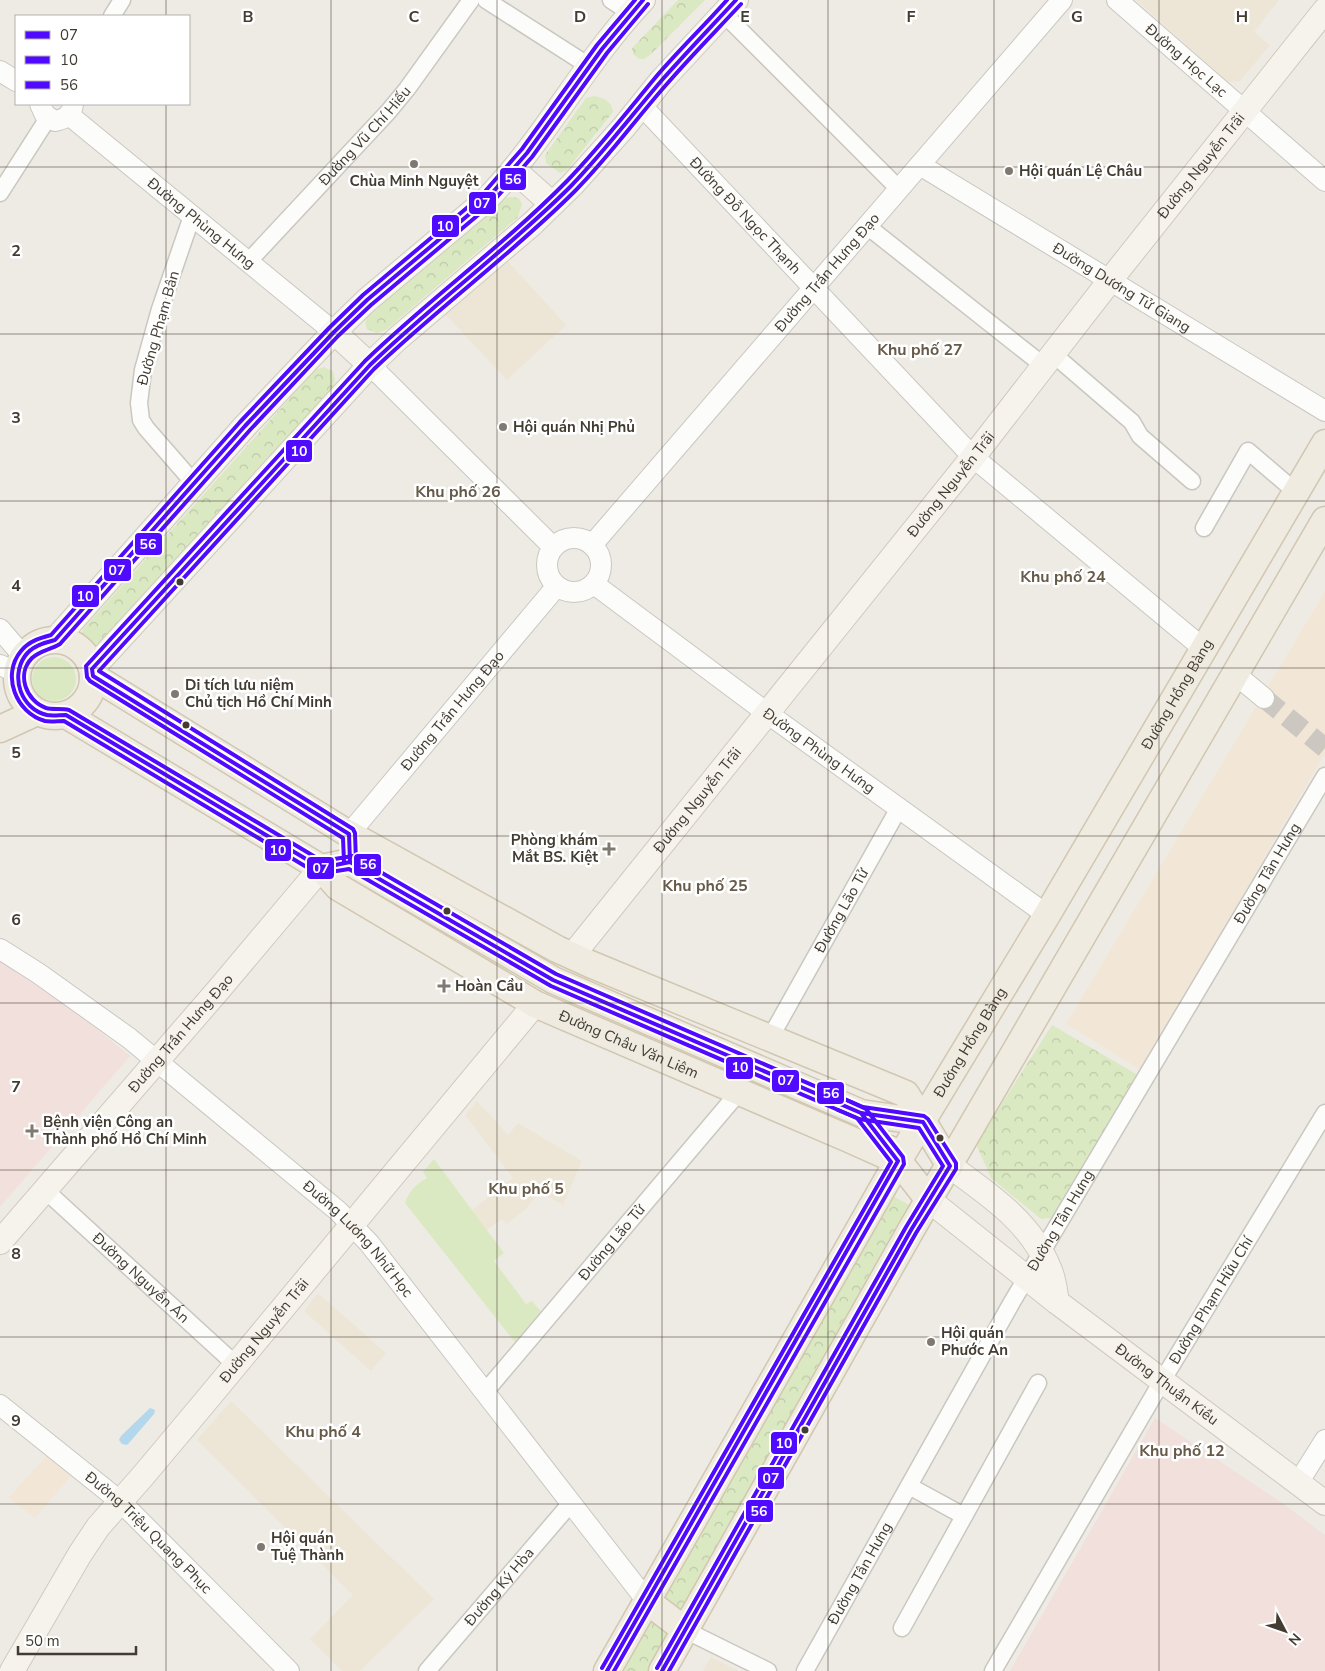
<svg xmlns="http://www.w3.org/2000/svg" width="1325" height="1671" font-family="'Nunito Sans',sans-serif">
	<defs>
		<pattern id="forest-crowns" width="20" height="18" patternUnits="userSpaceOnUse" patternTransform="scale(1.25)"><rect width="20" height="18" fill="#dbe9c3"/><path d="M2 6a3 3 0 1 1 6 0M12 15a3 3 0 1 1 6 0" fill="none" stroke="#bdc9a8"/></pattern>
	</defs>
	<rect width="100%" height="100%" fill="#eeebe5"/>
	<!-- commercial -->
	<path fill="#f2e7d6" d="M1325,591V753L1141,1070L1066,1024Z
		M47,1455L71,1476L35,1518L8,1498Z"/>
	<!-- education -->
	<path fill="#ede6d6" d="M1136,0H1279L1254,32L1270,45L1240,81L1228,82Z
		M505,258L566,325L507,380L445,314Z
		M477,1101L508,1135L518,1123L582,1161L563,1205L539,1192L527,1208L507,1224L502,1219L487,1230L472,1210L513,1178L465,1115Z
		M318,1293L386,1353L371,1371L304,1311Z
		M231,1401L434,1599L360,1671H342L310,1639L353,1595L197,1440Z
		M711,1657L739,1671H703Z"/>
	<!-- medical -->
	<path fill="#f1e0dc" d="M0,960L89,1023L130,1056L0,1207Z
		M1155,1418L1282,1503L1325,1535V1671H1010Z"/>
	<!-- grass -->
	<path fill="#dbe9c3" d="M32 679a22 22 0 1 1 44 0a22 22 0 1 1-44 0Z
		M434,1159L504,1253L494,1261L526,1304L532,1301L544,1315L518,1346L405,1203C409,1191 416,1184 427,1178L423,1172Z"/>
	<!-- forest -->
	<path fill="url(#forest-crowns)" d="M678,0H705L651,54L644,59H639L633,54L632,48Z
		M594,96C604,98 612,101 613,112L567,170L560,173L546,163L545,155L586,98Z
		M511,197L519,198L522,204L518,217L386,330L377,333L367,329L365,323L368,315L505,198Z
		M324,367L333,371L335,379L333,388L99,643L91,646L83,644L80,636L84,628L315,370Z
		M1052,1025L1138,1075L1053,1218L1041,1219L991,1178L976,1144Z
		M891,1195L915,1208L650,1671H618Z"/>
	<!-- water -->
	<path fill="#b3d8ee" d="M150,1408L155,1410L154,1414L129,1443L127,1445L122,1444L119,1440L121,1436Z"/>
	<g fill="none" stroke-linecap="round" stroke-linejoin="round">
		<!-- tertiary-tunnel -->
		<path stroke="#ccc8c1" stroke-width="20" stroke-dasharray="20 10" stroke-linecap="butt" d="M1264,698L1325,748"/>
		<!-- minor casing -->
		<g stroke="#cac7c1" stroke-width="19">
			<g id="minor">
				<path d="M486,0L589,66"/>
				<path d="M611,0L631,13"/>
				<path d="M723,13L899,189"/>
				<path d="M112,16L122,0"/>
				<path d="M0,193L48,118"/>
				<path d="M192,216L160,309L143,370L139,403L141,420L146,428L194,483"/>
				<path d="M867,226L1044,366"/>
				<path id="s1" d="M248,262L388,112L407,89L471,0"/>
				<path d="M1053,354L1132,422L1140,436L1192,481"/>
				<path d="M1204,528L1248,451L1296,492"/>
				<path id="s2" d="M770,1038L899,808"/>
				<path id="s3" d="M45,1190L236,1365"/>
				<path id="s4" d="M485,1392L739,1092"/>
				<path d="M909,1486L964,1516"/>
				<path d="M902,1628L1038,1383"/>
				<path d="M685,1630L768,1671"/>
				<path id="s5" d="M427,1671L571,1503"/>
				<path id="s6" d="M805,1671L1012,1302L1325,776"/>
				<path id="s7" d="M993,1671L1162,1381L1325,1113"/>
			</g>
		</g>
		<!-- tertiary casing -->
		<g stroke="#cac7c1" stroke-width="22">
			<g id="tertiary">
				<path id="s8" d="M1117,0L1325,181"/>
				<path d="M0,71L16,81"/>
				<path d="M40,104L45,115L55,121C66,119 72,114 73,104"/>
				<path id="s9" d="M641,105L973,457L1204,649"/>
				<path id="s10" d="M69,115L334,332"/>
				<path id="s11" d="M920,165L1325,411"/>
				<path d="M370,365L553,547"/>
				<circle cx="574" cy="565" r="27"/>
				<path id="s12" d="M592,545L1062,0"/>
				<path id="s13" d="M594,584L767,713L1047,915"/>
				<path d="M0,629L23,656"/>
				<path d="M0,665L16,672"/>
				<path d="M1235,674L1264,698"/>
				<path id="s14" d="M349,834L556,587"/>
				<path id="s15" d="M0,949L38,973L129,1038L338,1211L369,1243L647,1601"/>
				<path id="s16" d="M0,1405L121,1502L289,1671"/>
				<path d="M1298,1483L1325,1440"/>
			</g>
		</g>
		<!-- secondary casing -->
		<g stroke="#cfcabd" stroke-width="26">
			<g id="secondary">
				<path d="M514,170L552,204"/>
				<path d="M334,332L370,365"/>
				<path d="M55,640L245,426L334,332L367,300L485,201C545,140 584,62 643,0"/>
				<path d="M92,669L370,365L397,339L533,223L572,185L624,127L661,81L736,0"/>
				<path id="s17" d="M572,956L973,457L1119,269L1325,10"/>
				<path d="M950,1166C988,1194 1031,1222 1049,1268C1054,1278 1055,1291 1057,1302"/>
				<path id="s18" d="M929,1200L1057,1302L1325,1503"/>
				<path id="s19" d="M0,1242L220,988L321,868"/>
				<path id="s20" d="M12,1671L80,1554L98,1527L142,1477L205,1402L535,1004"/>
			</g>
		</g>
		<!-- primary casing -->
		<g stroke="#d1c7b1" stroke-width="29">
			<g id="primary">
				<circle cx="55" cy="678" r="38"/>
				<path d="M93,676L349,834L557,949L590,964L906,1094L950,1166"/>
				<path id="s21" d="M66,715L321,868L338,887L535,1004L849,1139L898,1161"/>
				<path d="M0,729L37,712"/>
				<path d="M321,868L350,862L553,980L861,1113L923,1122"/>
				<path d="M889,1149L929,1200"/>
				<path d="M647,1601L685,1630"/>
				<path id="s22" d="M607,1671L898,1161L1047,915L1325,443"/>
				<path d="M662,1671L911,1230L1325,520"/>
			</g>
		</g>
		<!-- minor -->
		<use href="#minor" stroke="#fcfcfb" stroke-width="16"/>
		<!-- tertiary -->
		<use href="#tertiary" stroke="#fcfcfb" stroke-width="20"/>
		<!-- secondary -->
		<use href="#secondary" stroke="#f6f3ec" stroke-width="24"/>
		<!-- primary -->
		<use href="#primary" stroke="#f0ebe1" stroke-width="26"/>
		<!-- bus-1 casing -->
		<g stroke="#fff" stroke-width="8">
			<path id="bus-1" d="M643,0L602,49L527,153L485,201L367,300L334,332L245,426L55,640C44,643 32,646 25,656C10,677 21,709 47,715C52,716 60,715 66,715L321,868L350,862L553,980L861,1113L923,1122L950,1166L911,1230L662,1671
				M350,862L349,834L93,676L92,669L370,365C434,303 507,250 570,187C603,153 631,116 662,80C686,53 711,27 736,0
				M607,1671L898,1161L861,1113L840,1104"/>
		</g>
		<!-- bus-2 casing -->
		<g stroke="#fff" stroke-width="8">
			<path id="bus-2" d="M635,0L597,45L522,149L481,196L363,295L329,328L240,422L51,635C40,638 29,641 21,651C1,675 16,713 45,721C50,722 58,721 64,721L318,874L349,869L551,986L859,1119L919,1128L943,1166L906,1227L657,1668
				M356,862L355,833L353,829L99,671L374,369C439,307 512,254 575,191C608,158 635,120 666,85C690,57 716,31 741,4
				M614,1671L904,1164L903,1157L866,1109L842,1098"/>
		</g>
		<!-- bus-3 casing -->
		<g stroke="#fff" stroke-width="8">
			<path id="bus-3" d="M648,4L607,53L532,157L490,205L371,305L338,336L250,430L60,644C50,650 41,650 32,658C16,674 26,701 46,708C53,710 62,708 69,710L322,861L353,856L556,974L863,1107L924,1116L928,1119L956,1163V1169L916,1233L669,1671
				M344,862L343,838L90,681L87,677L86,666L365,361C430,298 503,246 566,182C598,149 626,113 655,78C678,51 704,26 727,0
				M602,1668L891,1162L857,1118L838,1110"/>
		</g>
		<!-- bus-1 -->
		<use href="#bus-1" stroke="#4f0aff" stroke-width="4"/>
		<!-- bus-2 -->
		<use href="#bus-2" stroke="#4f0aff" stroke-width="4"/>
		<!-- bus-3 -->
		<use href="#bus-3" stroke="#4f0aff" stroke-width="4"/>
	</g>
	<!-- grid -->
	<path fill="none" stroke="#433c32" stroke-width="1" stroke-opacity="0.55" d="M166,0V16M331,0V1671M497,0V1671M662,0V1671M828,0V1671M994,0V1671M1159,0V1671M166,104V1671M0,167H1325M0,334H1325M0,501H1325M0,668H1325M0,836H1325M0,1003H1325M0,1170H1325M0,1337H1325M0,1504H1325"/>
	<!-- markers -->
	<g fill="#7f7971" stroke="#fff" stroke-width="2">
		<circle cx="414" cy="164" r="5"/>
		<circle cx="1009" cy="171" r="5"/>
		<circle cx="503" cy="427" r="5"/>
		<circle cx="175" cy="694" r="5"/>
		<path d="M606.5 841.5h5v5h5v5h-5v5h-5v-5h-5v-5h5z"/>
		<path d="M441.5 978.5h5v5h5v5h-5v5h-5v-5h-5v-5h5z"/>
		<path d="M29.5 1123.5h5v5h5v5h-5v5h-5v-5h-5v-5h5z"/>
		<circle cx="931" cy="1342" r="5"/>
		<circle cx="261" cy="1547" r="5"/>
	</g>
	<g fill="#433c32" stroke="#fff" stroke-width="2">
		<circle cx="180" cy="582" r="4.5"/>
		<circle cx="186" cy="725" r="4.5"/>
		<circle cx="447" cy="911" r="4.5"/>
		<circle cx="940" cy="1138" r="4.5"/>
		<circle cx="805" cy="1430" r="4.5"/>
	</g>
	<g text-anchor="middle" stroke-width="5" stroke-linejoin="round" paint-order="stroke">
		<!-- street labels -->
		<g font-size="15" fill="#433c32" stroke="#fff">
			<text dy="5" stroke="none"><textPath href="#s8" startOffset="92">Đường Học Lạc</textPath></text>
			<text dy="5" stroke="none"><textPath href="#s1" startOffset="172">Đường Vũ Chí Hiếu</textPath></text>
			<text dy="5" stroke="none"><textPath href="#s17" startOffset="1010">Đường Nguyễn Trãi</textPath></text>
			<text dy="5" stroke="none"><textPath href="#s9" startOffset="152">Đường Đỗ Ngọc Thạnh</textPath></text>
			<text dy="5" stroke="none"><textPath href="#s10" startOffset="171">Đường Phùng Hưng</textPath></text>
			<text dy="5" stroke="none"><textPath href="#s12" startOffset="360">Đường Trần Hưng Đạo</textPath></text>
			<text dy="5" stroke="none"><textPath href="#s11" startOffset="236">Đường Dương Tử Giang</textPath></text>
			<text transform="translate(158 328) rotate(-74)" y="5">Đường Phạm Bân</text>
			<text dy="5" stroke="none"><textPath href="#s17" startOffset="605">Đường Nguyễn Trãi</textPath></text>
			<text dy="5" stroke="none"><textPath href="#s22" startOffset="1131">Đường Hồng Bàng</textPath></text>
			<text dy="5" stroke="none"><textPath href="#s14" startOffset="161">Đường Trần Hưng Đạo</textPath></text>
			<text dy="5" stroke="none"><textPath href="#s13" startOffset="280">Đường Phùng Hưng</textPath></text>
			<text dy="5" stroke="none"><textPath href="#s17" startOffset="200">Đường Nguyễn Trãi</textPath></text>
			<text dy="5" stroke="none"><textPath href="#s6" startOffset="922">Đường Tân Hưng</textPath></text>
			<text dy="5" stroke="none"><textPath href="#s2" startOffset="146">Đường Lão Tử</textPath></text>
			<text dy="5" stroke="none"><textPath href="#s19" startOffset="276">Đường Trần Hưng Đạo</textPath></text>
			<text dy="5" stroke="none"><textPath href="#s22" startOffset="726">Đường Hồng Bàng</textPath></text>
			<text dy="5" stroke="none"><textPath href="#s21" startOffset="654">Đường Châu Văn Liêm</textPath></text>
			<text dy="5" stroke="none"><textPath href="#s6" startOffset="518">Đường Tân Hưng</textPath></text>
			<text dy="5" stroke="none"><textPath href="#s15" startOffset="462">Đường Lương Nhữ Học</textPath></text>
			<text dy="5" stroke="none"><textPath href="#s4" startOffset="196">Đường Lão Tử</textPath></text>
			<text dy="5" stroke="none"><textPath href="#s3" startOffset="130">Đường Nguyễn Án</textPath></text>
			<text dy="5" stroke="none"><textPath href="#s7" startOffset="430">Đường Phạm Hữu Chí</textPath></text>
			<text dy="5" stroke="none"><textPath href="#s20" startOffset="425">Đường Nguyễn Trãi</textPath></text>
			<text dy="5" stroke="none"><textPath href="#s18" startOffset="301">Đường Thuận Kiều</textPath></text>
			<text dy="5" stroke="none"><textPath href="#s16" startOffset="196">Đường Triệu Quang Phục</textPath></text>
			<text dy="5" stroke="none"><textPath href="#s6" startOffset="112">Đường Tân Hưng</textPath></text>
			<text dy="5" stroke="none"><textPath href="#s5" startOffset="111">Đường Ký Hòa</textPath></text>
		</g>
		<!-- poi labels -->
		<g font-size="15" font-weight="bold" fill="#433c32" stroke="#fff" text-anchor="start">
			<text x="1019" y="176">Hội quán Lệ Châu</text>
			<text x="414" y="186" text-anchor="middle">Chùa Minh Nguyệt</text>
			<text x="513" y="432">Hội quán Nhị Phủ</text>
			<text x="185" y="690">Di tích lưu niệm<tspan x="185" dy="17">Chủ tịch Hồ Chí Minh</tspan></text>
			<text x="598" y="845" text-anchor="end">Phòng khám<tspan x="598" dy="17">Mắt BS. Kiệt</tspan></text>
			<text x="455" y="991">Hoàn Cầu</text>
			<text x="43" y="1127">Bệnh viện Công an<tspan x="43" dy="17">Thành phố Hồ Chí Minh</tspan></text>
			<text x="941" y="1338">Hội quán<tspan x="941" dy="17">Phước An</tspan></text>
			<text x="271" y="1543">Hội quán<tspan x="271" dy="17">Tuệ Thành</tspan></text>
		</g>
		<!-- neighbourhood labels -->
		<g font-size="16" font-weight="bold" fill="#665a49" stroke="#fff">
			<text x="920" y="355">Khu phố 27</text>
			<text x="458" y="497">Khu phố 26</text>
			<text x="1063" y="582">Khu phố 24</text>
			<text x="705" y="891">Khu phố 25</text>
			<text x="526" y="1194">Khu phố 5</text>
			<text x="323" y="1437">Khu phố 4</text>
			<text x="1182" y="1456">Khu phố 12</text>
		</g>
	</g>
	<g font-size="16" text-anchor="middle" font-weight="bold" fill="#433c32" stroke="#fff" stroke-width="5" stroke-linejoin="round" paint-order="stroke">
		<text x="248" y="22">B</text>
		<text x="414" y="22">C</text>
		<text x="580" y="22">D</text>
		<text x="745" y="22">E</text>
		<text x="911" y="22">F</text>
		<text x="1077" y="22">G</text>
		<text x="1242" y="22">H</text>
		<text x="16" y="256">2</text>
		<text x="16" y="423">3</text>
		<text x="16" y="591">4</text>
		<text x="16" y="758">5</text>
		<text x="16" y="925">6</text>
		<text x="16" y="1092">7</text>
		<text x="16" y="1259">8</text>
		<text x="16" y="1426">9</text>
	</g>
	<g stroke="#fff" stroke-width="2">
		<rect x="499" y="167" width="28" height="24" rx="5" fill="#4f0aff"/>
		<rect x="468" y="191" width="29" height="24" rx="5" fill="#4f0aff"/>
		<rect x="431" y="214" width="29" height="24" rx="5" fill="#4f0aff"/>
		<rect x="285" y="439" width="28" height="24" rx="5" fill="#4f0aff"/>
		<rect x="134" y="532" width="29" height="24" rx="5" fill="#4f0aff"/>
		<rect x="103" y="558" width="29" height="24" rx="5" fill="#4f0aff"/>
		<rect x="71" y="584" width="29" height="24" rx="5" fill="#4f0aff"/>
		<rect x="264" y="838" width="28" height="24" rx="5" fill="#4f0aff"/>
		<rect x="353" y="853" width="29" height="24" rx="5" fill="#4f0aff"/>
		<rect x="306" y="856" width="29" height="24" rx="5" fill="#4f0aff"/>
		<rect x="725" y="1056" width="29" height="24" rx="5" fill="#4f0aff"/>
		<rect x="771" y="1069" width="29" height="24" rx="5" fill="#4f0aff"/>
		<rect x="816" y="1081" width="29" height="24" rx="5" fill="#4f0aff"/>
		<rect x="770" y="1431" width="28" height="24" rx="5" fill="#4f0aff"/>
		<rect x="757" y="1466" width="28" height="24" rx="5" fill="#4f0aff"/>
		<rect x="745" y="1499" width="29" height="24" rx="5" fill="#4f0aff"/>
	</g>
	<g font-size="14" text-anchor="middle" font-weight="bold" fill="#fff">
		<text x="513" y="184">56</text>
		<text x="482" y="208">07</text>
		<text x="445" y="231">10</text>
		<text x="299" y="456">10</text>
		<text x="148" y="549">56</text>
		<text x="117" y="575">07</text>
		<text x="85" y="601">10</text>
		<text x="278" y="855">10</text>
		<text x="368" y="869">56</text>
		<text x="321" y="873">07</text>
		<text x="740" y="1072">10</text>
		<text x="786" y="1085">07</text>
		<text x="831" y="1098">56</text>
		<text x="784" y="1448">10</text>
		<text x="771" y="1483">07</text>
		<text x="759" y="1516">56</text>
	</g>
	<!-- legend -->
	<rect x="15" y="15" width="175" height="90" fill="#ffffff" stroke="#b4b1ad"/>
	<rect x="25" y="31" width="25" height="8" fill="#4f0aff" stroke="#b4b1ad"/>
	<text x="60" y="40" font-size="15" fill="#433c32">07</text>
	<rect x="25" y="56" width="25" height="8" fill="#4f0aff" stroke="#b4b1ad"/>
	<text x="60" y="65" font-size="15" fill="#433c32">10</text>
	<rect x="25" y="81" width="25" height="8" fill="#4f0aff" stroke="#b4b1ad"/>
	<text x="60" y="90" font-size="15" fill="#433c32">56</text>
	<!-- north arrow -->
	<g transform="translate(1285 1631) rotate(131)" stroke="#ffffff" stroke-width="4" paint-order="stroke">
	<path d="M0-4L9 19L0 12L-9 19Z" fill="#433c32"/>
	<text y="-8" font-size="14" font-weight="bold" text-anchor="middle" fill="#433c32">N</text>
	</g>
	<!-- scale -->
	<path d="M18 1646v8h118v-8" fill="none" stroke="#433c32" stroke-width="2.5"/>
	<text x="25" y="1646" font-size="15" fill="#433c32" stroke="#ffffff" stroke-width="4" paint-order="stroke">50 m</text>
</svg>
